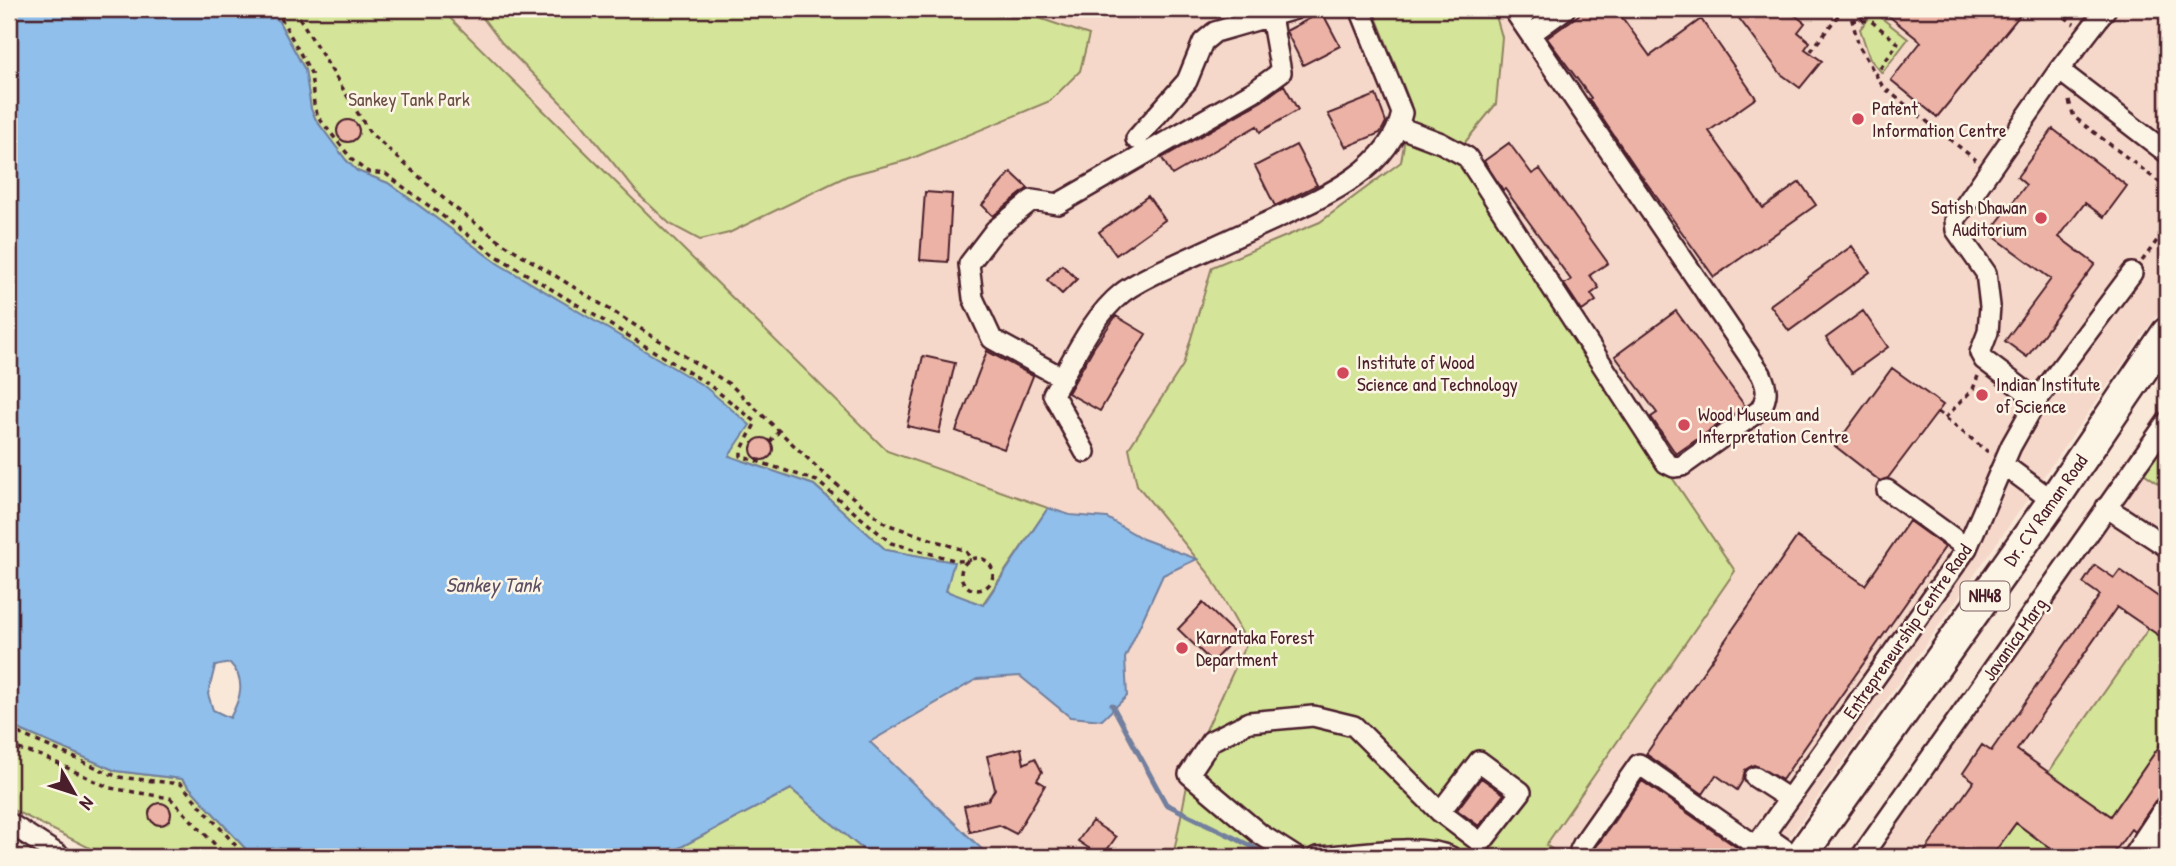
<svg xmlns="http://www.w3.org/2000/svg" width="2176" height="866" font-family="'Patrick Hand',sans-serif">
	<rect width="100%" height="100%" fill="#f9e8d8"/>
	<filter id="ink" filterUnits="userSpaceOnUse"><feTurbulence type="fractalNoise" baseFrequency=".0143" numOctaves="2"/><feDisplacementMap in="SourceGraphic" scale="14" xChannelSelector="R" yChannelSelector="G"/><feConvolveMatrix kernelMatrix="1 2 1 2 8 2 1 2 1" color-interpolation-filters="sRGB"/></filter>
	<g filter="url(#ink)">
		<!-- built -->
		<path fill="#f5d8c9" d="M441,9H2167V301L1776,857H1005L988,855L870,742L977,679L1020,675L1048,508L887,451Z
			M2167,399V857H1848Z"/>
		<!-- green -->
		<path fill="#d4e498" stroke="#8f8262" stroke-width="2" d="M272,9H441L887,451L1048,508L982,605L946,591L953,562L886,550L814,485L729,456L497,263L388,183L357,171L346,160L316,120L311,110L305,70Z
			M476,9H967L1007,17L1039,18L1089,35L1080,71L1050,101L908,160L847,176L729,233L700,240L670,224L639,195L580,122L502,43Z
			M1373,9H1494L1502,37L1496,104L1462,146L1408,125L1411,105Z
			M1874,12L1908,39L1882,73L1870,59L1860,29Z
			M1405,138L1455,155L1735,571L1546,845L1563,857H1173L1192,760L1247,642L1210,575L1137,485L1129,448L1183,365L1212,267L1320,222L1401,162Z
			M2167,428V476L2161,485L2138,469Z
			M2149,628L2167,641V735L2111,816L2048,773Z
			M9,725L116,771L182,779L253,857H102L88,847L9,808Z
			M791,789L872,857H662Z
			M2016,823L2062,857H1991Z"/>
		<!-- water -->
		<path fill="#8fbfea" stroke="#737f9e" stroke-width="2" fill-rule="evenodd" d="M9,9H272L305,70L311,109L316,120L346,160L357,171L388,183L497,263L704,386L750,425L729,456L814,485L886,550L954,562L946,591L983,605L1048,508L1070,515L1107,518L1143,539L1197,559L1163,575L1125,658L1127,696L1102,720L1070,717L1020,676L977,679L870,742L988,855L982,857H872L791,789L662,857H253L182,779L116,771L9,725ZM230,663C247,681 240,699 230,718L213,710L208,694L215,666Z"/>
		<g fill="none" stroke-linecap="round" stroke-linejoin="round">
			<!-- stream -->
			<path stroke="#737f9e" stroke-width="5" d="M1112,705L1166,804L1273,857"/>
		</g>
		<!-- building -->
		<path fill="#ebb2a5" stroke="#4a1f2b" stroke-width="2" d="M1587,9H1616L1650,56L1701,19L1756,98L1709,131L1763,208L1800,182L1816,205L1714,277L1643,178L1589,99L1591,98L1547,38Z
			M1732,9H1787L1805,23L1798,32L1810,42L1805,49L1822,61L1800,88L1781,74Z
			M1880,9H2025L1937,117L1891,80L1921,42Z
			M1322,12L1340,46L1303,65L1286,31Z
			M1284,85L1298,110L1260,132L1257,126L1172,175L1162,158L1262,101Z
			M1376,95L1386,122L1383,128L1380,133L1346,147L1328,114Z
			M337 131a11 11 0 1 1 22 0a11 11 0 1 1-22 0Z
			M2053,129L2127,186L2104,217L2085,203L2059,237L2095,264L2027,357L2005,341L2051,279L1989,233L2026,185L2017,177Z
			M1509,143L1532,174L1540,169L1608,263L1590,275L1599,288L1591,294L1596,301L1582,311L1564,284L1571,280L1505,189L1503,190L1484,161Z
			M1296,145L1317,185L1275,206L1255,166Z
			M1011,172L1028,188L993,216L982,205Z
			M925,192L952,194L948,262L920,260Z
			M1148,196L1165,220L1116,255L1099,232Z
			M1852,246L1870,272L1789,331L1770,305Z
			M1062,265L1077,279L1062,294L1047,280Z
			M1676,311L1745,406L1676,454L1651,417L1657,413L1615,356Z
			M1863,311L1888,347L1852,373L1826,338Z
			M1116,316L1146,334L1100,411L1068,393L1094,347Z
			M987,351L1033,376L1004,449L956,431Z
			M923,356L955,363L939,433L907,426Z
			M1892,368L1943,405L1888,478L1880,481L1835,446Z
			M751 449a11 11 0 1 1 22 0a11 11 0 1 1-22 0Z
			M1909,521L1945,547L1782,780L1754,765L1745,770L1743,780L1737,790L1716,775L1703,794L1646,754L1797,537L1865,585Z
			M2095,565L2114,578L2120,570L2167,603V641L2117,607L2017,750L2111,816L2167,735V785L2134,832L2131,829L2111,857H2062L2016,823L1991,857H1921L1974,781L1963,773L1982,745L1991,751L2100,595L2083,583Z
			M1203,603L1237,636L1212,662L1178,629Z
			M1021,748L1024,764L1035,758L1042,772L1037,780L1045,785L1016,834L999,825L970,832L964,806L988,800L995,789L987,756Z
			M1481,778L1504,794L1479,826L1457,810Z
			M1642,781L1739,849L1733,857H1593L1594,850Z
			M149 814a11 11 0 1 1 22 0a11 11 0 1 1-22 0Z
			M1092,821L1116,837L1102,857L1078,841Z"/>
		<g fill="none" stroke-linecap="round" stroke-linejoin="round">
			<!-- minor casing -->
			<g stroke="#4a1f2b" stroke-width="24">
				<path id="minor" d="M1532,33L1565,9
					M2059,70L2167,153
					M1399,127L1441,143L1467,157L1666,463L1674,467L1682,466L1760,410C1768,396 1768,389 1761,374L1513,9
					M1136,139L1187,81L1203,42L1215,32L1295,9
					M1063,378L992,339L973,298L969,264L995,230L1032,200L1058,204L1256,90L1281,72L1271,16
					M2037,400L1984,360L1980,353L1988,332L1990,306L1986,273L1956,230L1955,220L2059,70L2106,9
					M1085,452L1053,394C1073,360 1091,318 1122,293C1139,280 1159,272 1178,263C1207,250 1237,236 1266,223C1316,200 1389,173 1402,113L1360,9
					M2004,465L2053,501
					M1887,490L1967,548
					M2106,507L2167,547
					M1755,777L1789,799
					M9,823L62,857
					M1764,835L1796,857
					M2146,836L2167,851
					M1296,857L1260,834L1189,774L1211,741L1249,722L1313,716L1354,726L1440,812L1481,843L1521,792L1479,761L1440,812
					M1317,857C1354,855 1417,842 1451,857
					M1581,857L1580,850L1583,844L1639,764L1756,846
					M1748,857L1967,548L2011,446L2037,400L2132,273
					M1861,857L2167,422
					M2132,857L2167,804"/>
			</g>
			<!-- highway casing -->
			<g stroke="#4a1f2b" stroke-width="35">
				<path id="highway" d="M1800,857L2053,501L2167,333"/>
			</g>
			<!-- path -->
			<path stroke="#4a1f2b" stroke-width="3.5" stroke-dasharray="5 5" stroke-linecap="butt" d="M276,9L311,73L314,104L318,117L354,162L368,172L386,174L495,255L708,384L756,422L741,451V456L817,481L891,543L958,561L971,560
				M294,9L370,133L451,205L501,242L731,385L825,475L886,524L966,551L971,560
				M1849,9L1859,46L1883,87L1976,160
				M2057,11L2074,24
				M1852,20L1871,21L1898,43L1875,76
				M1860,20L1870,9
				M1811,51L1843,9
				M2069,101L2074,117L2167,188
				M2142,261L2167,227
				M1938,412L1988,452
				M1945,418L1973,389L1978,376
				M770,442L780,430
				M961 574a16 16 0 1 1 32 0a16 16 0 1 1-32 0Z
				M9,729L118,777L181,784L246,857
				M9,746L42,756L110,788L170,798L227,857"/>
			<!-- minor -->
			<use href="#minor" stroke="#fcf5e5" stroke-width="19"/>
			<!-- highway -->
			<use href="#highway" stroke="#fcf5e5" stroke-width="30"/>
		</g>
	</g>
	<!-- markers -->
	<g fill="#d1495b" stroke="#fcf5e5" stroke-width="2.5">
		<circle cx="1858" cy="119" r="7"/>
		<circle cx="2041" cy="218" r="7"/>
		<circle cx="1343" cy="373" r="7"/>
		<circle cx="1982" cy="395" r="7"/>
		<circle cx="1684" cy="425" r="7"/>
		<circle cx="1182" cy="648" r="7"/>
	</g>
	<g text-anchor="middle" stroke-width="5" stroke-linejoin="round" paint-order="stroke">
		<!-- shield labels -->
		<rect fill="#fcf5e5" stroke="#7f5f63" stroke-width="2" x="1960.5" y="581.5" width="49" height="29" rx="5"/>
		<g font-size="18" font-weight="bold" fill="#4a1f2b">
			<text x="1985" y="602">NH48</text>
		</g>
		<!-- park labels -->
		<g font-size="19" fill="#6c5046" stroke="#fcf5e5">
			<text x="409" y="106">Sankey Tank Park</text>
		</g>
		<!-- poi labels -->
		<g font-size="19" fill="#4a1f2b" stroke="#fcf5e5" text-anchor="start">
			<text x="1872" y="115">Patent<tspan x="1872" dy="22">Information Centre</tspan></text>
			<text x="2027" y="214" text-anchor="end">Satish Dhawan<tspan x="2027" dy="22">Auditorium</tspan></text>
			<text x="1357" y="369">Institute of Wood<tspan x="1357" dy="22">Science and Technology</tspan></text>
			<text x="1996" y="391">Indian Institute<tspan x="1996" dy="22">of Science</tspan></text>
			<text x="1698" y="421">Wood Museum and<tspan x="1698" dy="22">Interpretation Centre</tspan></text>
			<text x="1196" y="644">Karnataka Forest<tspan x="1196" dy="22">Department</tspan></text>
		</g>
		<!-- street labels -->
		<g font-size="19" fill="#4a1f2b" stroke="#fcf5e5">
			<text transform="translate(2045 510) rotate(-55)" y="7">Dr. CV Raman Road</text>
			<text transform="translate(1907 631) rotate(-55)" y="7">Entrepreneurship Centre Raod</text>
			<text transform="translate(2014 639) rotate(-55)" y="7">Javanica Marg</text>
		</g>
		<!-- water labels -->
		<g font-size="21" font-style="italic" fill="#5f4f64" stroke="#fcf5e5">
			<text x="493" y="592">Sankey Tank</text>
		</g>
	</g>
	<!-- margin -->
	<rect width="2176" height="866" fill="none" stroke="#fcf5e5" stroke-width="35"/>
	<rect x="18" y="18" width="2141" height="831" fill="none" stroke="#4a1f2b" stroke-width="2.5" filter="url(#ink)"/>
	<!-- north arrow -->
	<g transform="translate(74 793) rotate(129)" stroke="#fcf5e5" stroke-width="5" paint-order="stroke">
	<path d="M0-5L12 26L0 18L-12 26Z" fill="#4a1f2b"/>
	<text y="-10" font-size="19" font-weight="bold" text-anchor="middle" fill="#4a1f2b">N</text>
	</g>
</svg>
